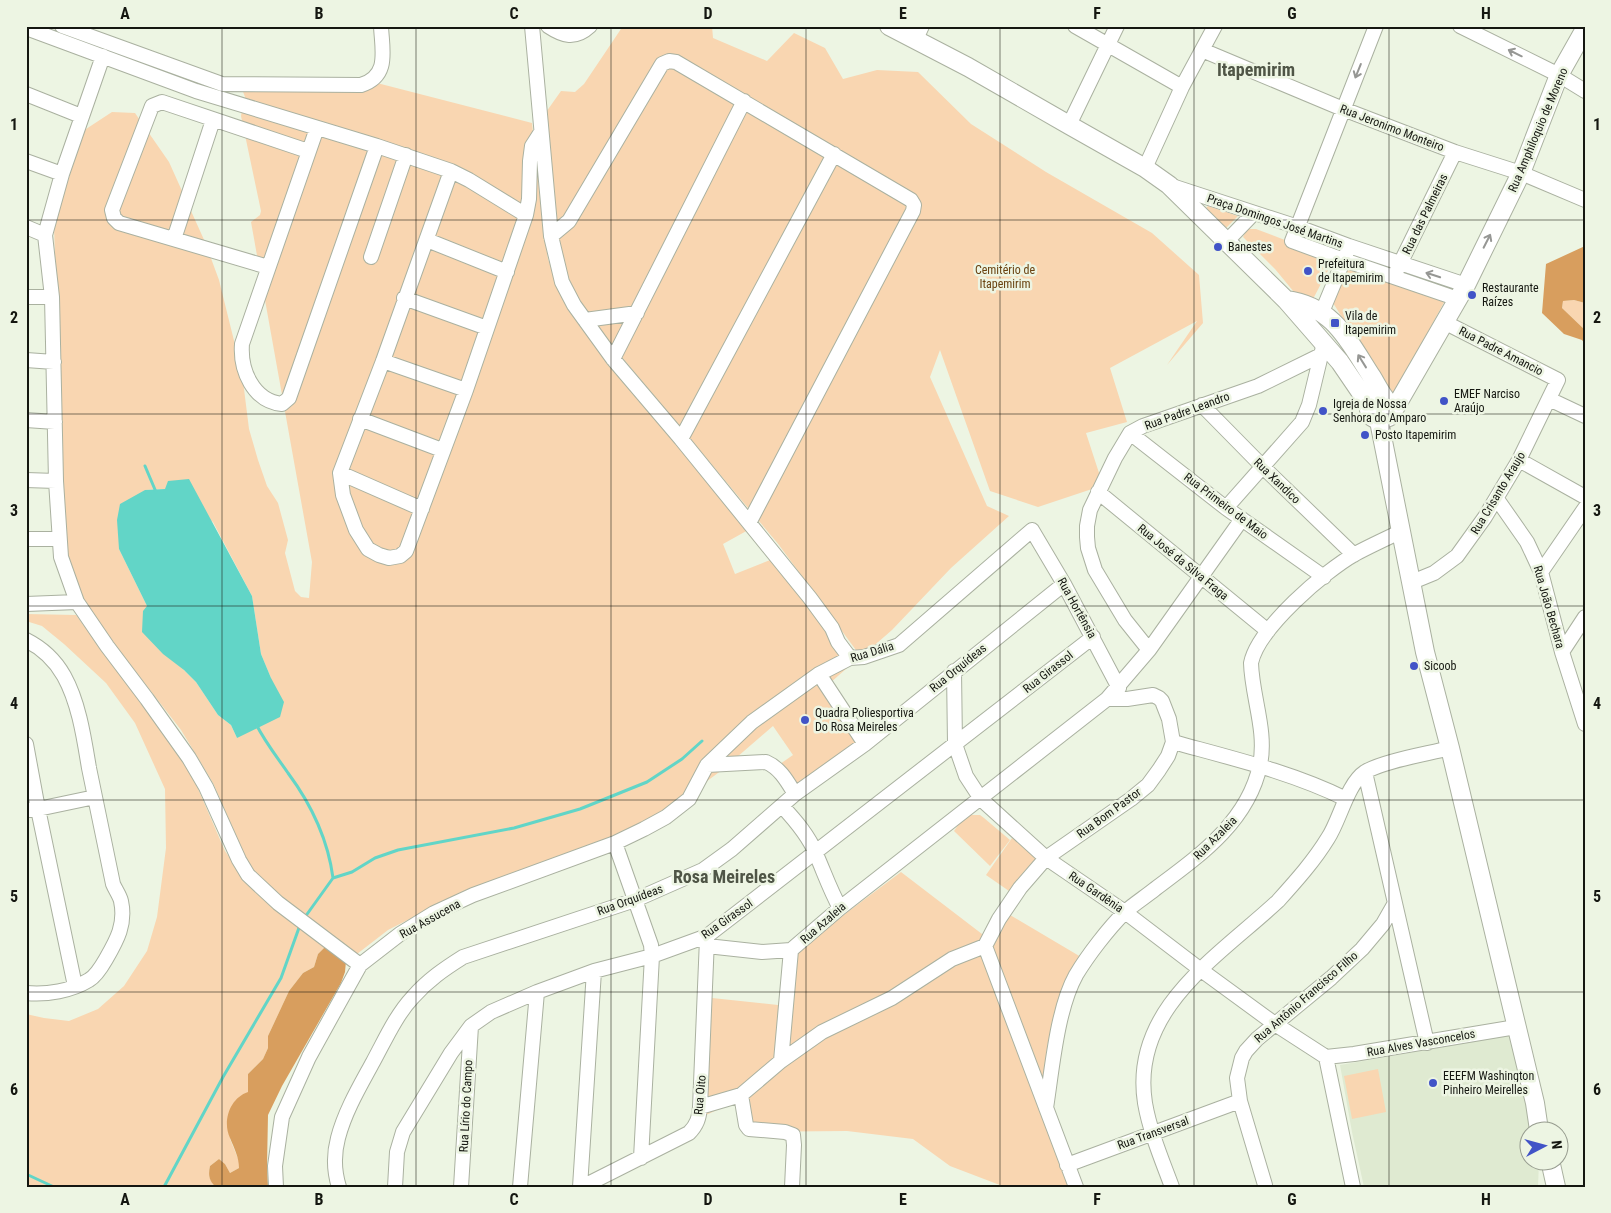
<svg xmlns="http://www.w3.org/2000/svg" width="1611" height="1213" font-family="'Roboto Condensed',sans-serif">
	<rect width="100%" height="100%" fill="#edf5e3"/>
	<!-- built -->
	<path fill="#dfead1" d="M1512,1035L1534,1130H1528V1160L1539,1161L1538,1187H1364L1352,1132L1340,1065Z"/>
	<!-- green -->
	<path fill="#f9d6b1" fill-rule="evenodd" d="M623,26H712L713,38L767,61L794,33L825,48L843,79L877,70L918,72L971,124L1046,172L1152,233L1199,275L1203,323L1167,365L1197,321L1110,368L1127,422L1086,433L1100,476L1095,488L1038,507L990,491L940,350L930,377L987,506L1009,516L951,568L892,630L861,657L779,545L600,331C582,305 567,281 559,251L544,115L561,91L575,92L584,84Z
		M377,83L532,123L544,234L548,259L560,292L750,529L723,544L735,574L775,558L824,625L846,662L847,668L821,691L856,743L796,787L780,764L793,755L773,726L722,770L683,799L624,833L439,904L388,930L357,954L275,895L257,876L246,858L213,783L195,753L181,730L119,650L83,599L72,572L65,542L54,227L83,131L112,112L135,113L169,162L205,242L219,280L242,373L249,429L258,460L267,486L278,503L288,540L285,553L295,591L301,597L309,598L312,562L251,222L260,215L261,211L241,116L242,110L248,105L242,89C282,91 339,95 377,83ZM165,489L213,522L252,596L261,654L271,678L237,738L231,725L218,715L196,682L184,670L147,606L119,549L145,490Z
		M1208,206L1238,216L1225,229L1204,210Z
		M1247,229H1256L1264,232L1334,259L1313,299L1294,292L1275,269L1243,237Z
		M1346,262L1448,295L1392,398L1330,298Z
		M1574,300L1585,303V330L1562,308L1563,301Z
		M26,614L76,615L121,676L134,691L183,760L196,784L225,851L241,874L252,889L269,905L326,946L318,954L314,967L303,973L289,991L268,1036V1048L263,1059L248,1074V1092L230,1139L239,1161V1168L230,1173L225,1164L219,1159L210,1166C208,1175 209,1180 216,1187H26V1014L44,1018L69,1021L98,1009L124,986L147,951L157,917L166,848L165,789L135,723L106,683L64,644L42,626L26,621Z
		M969,815H980L984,818L1010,840L990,866L954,831L963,818Z
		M1012,838L1037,857L1009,891L986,875Z
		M901,872L982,934L987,933L1000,909L1081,957C1067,988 1050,1020 1046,1055C1041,1097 1059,1146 1070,1187H1005L950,1166L913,1139L847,1131L747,1132L739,1100L706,1115L712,998L778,1005L788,965L793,953Z
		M1378,1069L1386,1112L1352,1119L1344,1076Z"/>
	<!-- forest -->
	<path fill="#d89e5e" d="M1585,246V303L1574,300L1563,301L1562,308L1585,330V344L1582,340L1564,334L1542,313L1546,264Z
		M326,946L346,961L345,972L341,983L282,1086L268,1115L267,1166L268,1187H216C209,1181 208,1175 210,1166L219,1159L225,1164L230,1173L239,1168C239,1157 234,1148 230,1138C222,1121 230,1098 248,1092V1074L263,1059L268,1048V1036L289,991L303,973L314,967L318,954Z"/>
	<!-- water -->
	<path fill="#62d5c7" d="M189,479L252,596L261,654L271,678L284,702L280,717L237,738L231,725L218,715L196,682L184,670L163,654L142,632L143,611L147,606L119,549L117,520L120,504L145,490L165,489L168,481Z"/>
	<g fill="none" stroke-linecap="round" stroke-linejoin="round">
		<!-- stream -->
		<path stroke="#62d5c7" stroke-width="3" d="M145,466L156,492
			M256,724C265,742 277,757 288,773C311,804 328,840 333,878
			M305,917L333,878L352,872L375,858L398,850L514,828L580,809L647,782L682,759L702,741
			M26,1174L54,1187
			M164,1187L223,1077L281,978L300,925"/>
		<!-- minor casing -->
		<g stroke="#aab1a0" stroke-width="16">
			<path id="minor" d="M62,26L222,84L361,85C390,76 382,50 381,26
				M532,26L551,236L562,282L574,305L613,359L681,439L810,598L832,628L838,642L850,658
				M548,26C563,36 575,40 590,26
				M1075,26L1182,87
				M1376,26L1292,241L1344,260L1458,299
				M1460,26L1559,75L1585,91
				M26,28L196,91L377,146L451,171L469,180L526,215
				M916,39L922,26
				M1202,50L1343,109L1455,152L1521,173L1585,200
				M103,56L62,174L45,235L52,297L56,481L61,557L77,602L107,646L147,699L189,758L206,787L239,860L248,875L278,903L360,965
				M26,94L81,116
				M1069,125L1117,26
				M317,128L242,344C240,370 253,401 282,404L289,398L377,146
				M26,161L62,174
				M1145,168L1182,87L1215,26
				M451,171L383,361L340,473L343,495L356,530L368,549L379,555L389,558L400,556L406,551L466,390L526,215L529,199L530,161L532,146L541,132
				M1172,186L1298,227L1349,246L1466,285
				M26,227L45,235
				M551,236L569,221L662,64L669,61L676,62L911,200L914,205L913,211L749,523
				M174,239L213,120
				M427,240L507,272
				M1226,242L1254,213
				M371,257L406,155
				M268,267L119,223L114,218L112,210L152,106L162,102L308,151
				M1397,270L1455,152
				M26,297H52
				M404,298L487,328
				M1322,312L1347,252
				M585,320L637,313
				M613,359L744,101
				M26,360L54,362
				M383,361L466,390
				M1549,399L1585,416
				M1202,405L1263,467L1354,555
				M360,419L442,450
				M26,420L55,422
				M1130,433L1226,508L1324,577
				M681,439L834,154
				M1519,460L1585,497
				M340,473L422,509
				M26,480L56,481
				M1098,492L1268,631
				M1497,499L1527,542L1541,572L1562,652L1585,724
				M1226,508L1302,422L1309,405L1321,355
				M26,539H59
				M1541,572L1585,508
				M1412,582L1434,573L1457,556L1485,517L1519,460L1558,380L1444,322
				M26,604L77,602
				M26,640C42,648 55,660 64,676C79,703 84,738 89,768C97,807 105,845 113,884C115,889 120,896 121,901C126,924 117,940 106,959C102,966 96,976 89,980C71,991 47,995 26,993
				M1149,650L1125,620L1095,570L1088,548L1087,537V526L1090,510L1115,458L1130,433L1143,426L1258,386L1321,355L1324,343
				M1562,652L1585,617
				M954,671L955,744L966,776L981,799L1046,858L1125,912L1201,970L1275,1024L1326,1057
				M819,674L865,744
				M1173,742C1231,758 1291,772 1346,799
				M26,744L38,809L75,986
				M707,765L766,762C780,768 787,781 795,794
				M1365,772L1427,1043
				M782,806C795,820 809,836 816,854C824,872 830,890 840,908
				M26,810L38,809L95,797
				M615,843L651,945L652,956L641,1158
				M707,946L762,952L791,950L840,908L1107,699L1149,650L1242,519
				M1326,1057L1354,1054L1516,1027
				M1326,1057L1353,1187
				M781,1061L791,950
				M741,1095L746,1125L749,1129L785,1132L793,1135L794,1145L792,1187
				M700,1107L741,1095L781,1061L822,1032L892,998L952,959L985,946
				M1046,1108C1052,1070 1057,1009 1076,975C1088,955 1108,929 1125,912C1134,904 1145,897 1155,889C1199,856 1248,822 1260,765C1267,731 1252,697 1251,663C1258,628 1325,571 1355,554C1370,546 1385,539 1400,532
				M1067,1165L1240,1101
				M1265,1185L1240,1101L1237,1078L1242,1058L1246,1051L1257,1039L1331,978L1362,949L1383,924L1395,903
				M276,1187L275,1166L282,1117L309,1057L360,965L400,934L434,913L473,895L615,843L644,829L666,817L689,799L707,765L752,722L819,674L850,658L864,657L899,645L1032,530L1064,584L1119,688
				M339,1187C334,1171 334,1153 338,1138C345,1111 360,1086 373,1062C385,1040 396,1015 413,997C428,980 444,969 463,957L635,900L703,870L732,849L795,794L865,744L1064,584
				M395,1187L397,1152L403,1132L451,1053L471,1026L491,1012L537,992L594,971L652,956L707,936L1093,637
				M461,1187L471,1026
				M520,1187L537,992
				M580,1187L594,971
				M582,1187L689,1133C697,1125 699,1118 700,1107L707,939
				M1076,1187L985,946L999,919L1020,888L1046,858L1131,799L1148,785L1159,770L1168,756L1173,742L1169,719L1162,701L1159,698L1153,695L1127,699H1107
				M1172,1187C1162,1160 1150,1132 1145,1103C1130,1009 1219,956 1278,901C1296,881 1314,861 1328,838C1340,820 1347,784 1365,772C1383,761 1427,754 1450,748"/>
		</g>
		<!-- major casing -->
		<g stroke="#aab1a0" stroke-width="20">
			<path id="major" d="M889,26L968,67L1069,125L1145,168L1169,185L1286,300L1340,362L1370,406L1369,410L1372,417L1379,421L1389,417L1395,408L1466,285L1521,173L1559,75L1585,29
				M1286,300C1333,306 1348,340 1372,377C1377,385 1382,396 1389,403L1391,414
				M1379,421L1425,652L1450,748L1511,1003L1535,1103L1539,1130
				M1550,1160L1556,1187"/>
		</g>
		<!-- minor -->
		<use href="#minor" stroke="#fff" stroke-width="14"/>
		<!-- major -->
		<use href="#major" stroke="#fff" stroke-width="18"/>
	</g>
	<!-- one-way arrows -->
	<defs><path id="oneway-shaft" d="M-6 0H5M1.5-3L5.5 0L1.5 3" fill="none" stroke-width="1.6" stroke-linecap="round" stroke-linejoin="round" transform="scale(1.25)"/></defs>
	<g stroke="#969794">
		<use href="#oneway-shaft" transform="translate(1515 53) rotate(-154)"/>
		<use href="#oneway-shaft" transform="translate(1358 71) rotate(112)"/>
		<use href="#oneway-shaft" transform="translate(1487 241) rotate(-63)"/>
		<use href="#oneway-shaft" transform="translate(1433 275) rotate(-162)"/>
		<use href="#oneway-shaft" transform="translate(1362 361) rotate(-122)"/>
	</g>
	<!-- grid -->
	<path fill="none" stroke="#151711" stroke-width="1" stroke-opacity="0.55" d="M222,26V1187M416,26V1187M611,26V1187M806,26V1187M1000,26V1187M1194,26V1187M1389,26V1187M26,220H1585M26,414H1585M26,606H1585M26,800H1585M26,992H1585"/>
	<!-- markers -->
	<g fill="#4153c7" stroke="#edf5e3" stroke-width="2">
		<circle cx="1218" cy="247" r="5"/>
		<circle cx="1308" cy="271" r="5"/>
		<circle cx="1472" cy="295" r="5"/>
		<rect x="1330" y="318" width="10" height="10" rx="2.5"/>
		<circle cx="1444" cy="401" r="5"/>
		<circle cx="1323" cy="411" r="5"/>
		<circle cx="1365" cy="435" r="5"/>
		<circle cx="1414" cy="666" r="5"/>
		<circle cx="805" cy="720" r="5"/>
		<circle cx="1433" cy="1083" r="5"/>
	</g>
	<g text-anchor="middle" stroke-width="5" stroke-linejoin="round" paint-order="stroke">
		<!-- street labels -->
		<g font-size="12" fill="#151711" stroke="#edf5e3">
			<text transform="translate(1392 128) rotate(21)" y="4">Rua Jeronimo Monteiro</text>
			<text transform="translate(1538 130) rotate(-67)" y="4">Rua Amphiloquio de Moreno</text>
			<text transform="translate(1425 214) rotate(-64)" y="4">Rua das Palmeiras</text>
			<text transform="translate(1275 221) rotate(19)" y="4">Praça Domingos José Martins</text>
			<text transform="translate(1501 351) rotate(27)" y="4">Rua Padre Amancio</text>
			<text transform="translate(1187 411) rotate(-20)" y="4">Rua Padre Leandro</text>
			<text transform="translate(1277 481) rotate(44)" y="4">Rua Xandico</text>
			<text transform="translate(1498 493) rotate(-59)" y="4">Rua Crisanto Araujo</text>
			<text transform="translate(1226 506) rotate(37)" y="4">Rua Primeiro de Maio</text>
			<text transform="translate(1183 562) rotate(39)" y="4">Rua José da Silva Fraga</text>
			<text transform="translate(1549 607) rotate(74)" y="4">Rua João Bechara</text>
			<text transform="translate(1077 608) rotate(61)" y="4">Rua Hortênsia</text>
			<text transform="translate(872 652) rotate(-17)" y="4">Rua Dália</text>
			<text transform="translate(958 668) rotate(-39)" y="4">Rua Orquídeas</text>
			<text transform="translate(1048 672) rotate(-38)" y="4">Rua Girassol</text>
			<text transform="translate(1109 813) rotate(-36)" y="4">Rua Bom Pastor</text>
			<text transform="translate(1215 838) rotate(-45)" y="4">Rua Azaleia</text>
			<text transform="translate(1096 892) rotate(34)" y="4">Rua Gardênia</text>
			<text transform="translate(630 900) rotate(-20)" y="4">Rua Orquídeas</text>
			<text transform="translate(430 919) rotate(-29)" y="4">Rua Assucena</text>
			<text transform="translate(727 919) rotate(-35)" y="4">Rua Girassol</text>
			<text transform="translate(823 923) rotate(-41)" y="4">Rua Azaleia</text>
			<text transform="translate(1306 997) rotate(-41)" y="4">Rua Antônio Francisco Filho</text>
			<text transform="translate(1421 1043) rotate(-10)" y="4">Rua Alves Vasconcelos</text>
			<text transform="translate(700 1095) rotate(-85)" y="4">Rua Oito</text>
			<text transform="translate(466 1106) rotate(-87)" y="4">Rua Lírio do Campo</text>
			<text transform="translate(1153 1133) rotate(-20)" y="4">Rua Transversal</text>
		</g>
		<!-- poi labels -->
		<g font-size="12" fill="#151711" stroke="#edf5e3" text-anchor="start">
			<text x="1228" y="251">Banestes</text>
			<text x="1318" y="268">Prefeitura<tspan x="1318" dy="14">de Itapemirim</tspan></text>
			<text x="1482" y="292">Restaurante<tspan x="1482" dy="14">Raízes</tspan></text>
			<text x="1345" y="320">Vila de<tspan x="1345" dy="14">Itapemirim</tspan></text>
			<text x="1454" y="398">EMEF Narciso<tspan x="1454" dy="14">Araújo</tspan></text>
			<text x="1333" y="408">Igreja de Nossa<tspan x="1333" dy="14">Senhora do Amparo</tspan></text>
			<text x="1375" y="439">Posto Itapemirim</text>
			<text x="1424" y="670">Sicoob</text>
			<text x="815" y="717">Quadra Poliesportiva<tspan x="815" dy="14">Do Rosa Meireles</tspan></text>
			<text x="1443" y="1080">EEEFM Washington<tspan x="1443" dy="14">Pinheiro Meirelles</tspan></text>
		</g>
		<!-- park labels -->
		<g font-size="12" fill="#694210" stroke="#edf5e3">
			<text x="1005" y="274">Cemitério de<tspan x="1005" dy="14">Itapemirim</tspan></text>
		</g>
		<!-- district labels -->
		<g font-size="18" font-weight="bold" fill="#4f5546" stroke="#edf5e3">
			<text x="1256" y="76">Itapemirim</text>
			<text x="724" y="883">Rosa Meireles</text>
		</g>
	</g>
	<!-- border -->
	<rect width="1611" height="1213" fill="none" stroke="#edf5e3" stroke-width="55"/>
	<!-- north arrow -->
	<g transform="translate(1544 1146) rotate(84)"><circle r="24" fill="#edf5e3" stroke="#979c8f"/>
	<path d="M0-4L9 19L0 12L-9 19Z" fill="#4153c7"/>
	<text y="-8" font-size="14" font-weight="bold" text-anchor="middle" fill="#151711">N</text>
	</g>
	<rect x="28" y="28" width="1556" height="1158" fill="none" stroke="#151711" stroke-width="2"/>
	<g font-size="16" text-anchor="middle" font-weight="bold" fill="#151711">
		<text x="125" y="19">A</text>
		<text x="319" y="19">B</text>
		<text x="514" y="19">C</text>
		<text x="708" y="19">D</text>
		<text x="903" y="19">E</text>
		<text x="1097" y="19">F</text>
		<text x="1292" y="19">G</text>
		<text x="1486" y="19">H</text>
		<text x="14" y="130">1</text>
		<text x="1597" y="130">1</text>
		<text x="14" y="323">2</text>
		<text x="1597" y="323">2</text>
		<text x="14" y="516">3</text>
		<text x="1597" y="516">3</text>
		<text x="14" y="709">4</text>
		<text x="1597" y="709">4</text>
		<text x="14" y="902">5</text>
		<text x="1597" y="902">5</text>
		<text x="14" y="1095">6</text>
		<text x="1597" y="1095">6</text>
		<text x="125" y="1205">A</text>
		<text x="319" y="1205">B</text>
		<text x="514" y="1205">C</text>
		<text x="708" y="1205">D</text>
		<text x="903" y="1205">E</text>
		<text x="1097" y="1205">F</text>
		<text x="1292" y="1205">G</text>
		<text x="1486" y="1205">H</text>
	</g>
</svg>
